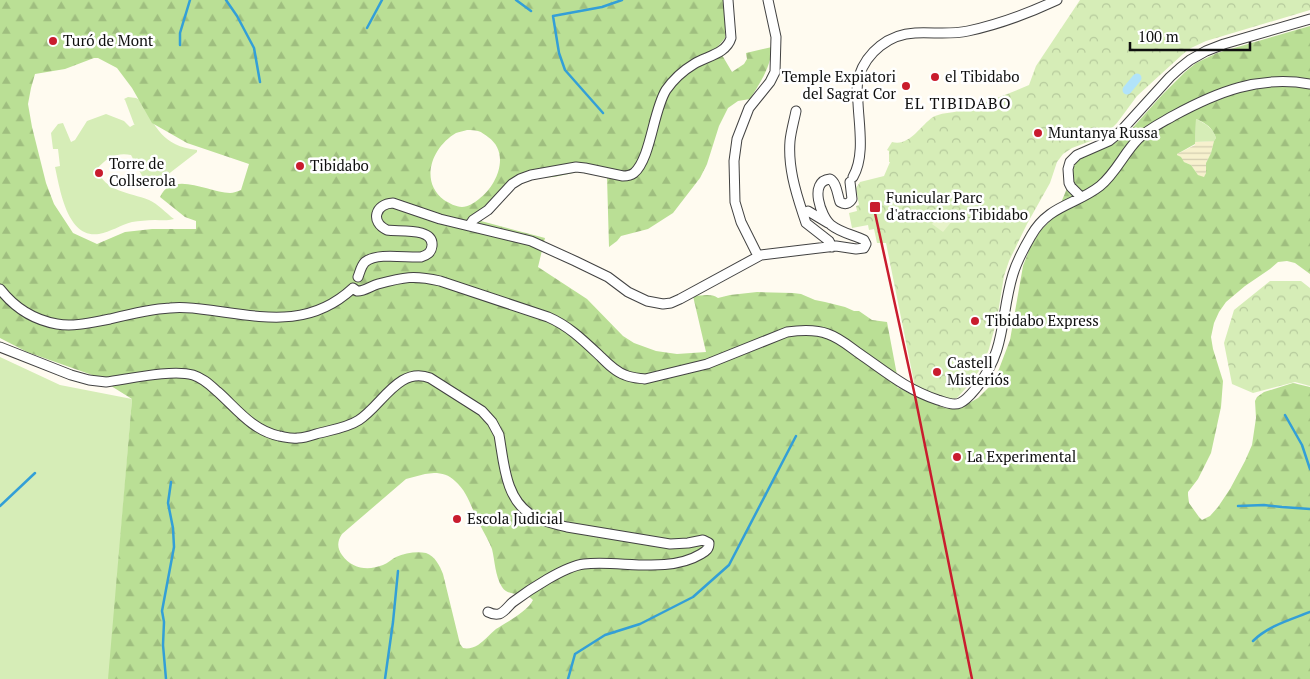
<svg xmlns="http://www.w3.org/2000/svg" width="1310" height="679" font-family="'PT Serif',serif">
	<defs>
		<pattern id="farmland-rules" width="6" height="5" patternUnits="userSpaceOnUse" patternTransform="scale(1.25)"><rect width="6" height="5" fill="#f7f1ce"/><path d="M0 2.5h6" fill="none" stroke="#d3cdb0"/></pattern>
		<pattern id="forest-firs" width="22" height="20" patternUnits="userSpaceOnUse" patternTransform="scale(1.25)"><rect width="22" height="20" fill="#badf95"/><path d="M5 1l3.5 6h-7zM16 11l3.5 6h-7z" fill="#9fbe7f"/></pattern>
		<pattern id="park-crowns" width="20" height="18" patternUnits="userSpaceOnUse" patternTransform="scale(1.25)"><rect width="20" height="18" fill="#d6edb7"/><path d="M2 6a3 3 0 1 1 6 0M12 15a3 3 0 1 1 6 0" fill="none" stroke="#b6ca9c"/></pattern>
	</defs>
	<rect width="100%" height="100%" fill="#fffbf0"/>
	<!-- farmland -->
	<path fill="url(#farmland-rules)" d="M1214,141L1211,153L1206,163V173L1204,178L1198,175L1191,165L1184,162L1177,155V154L1195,145V142Z"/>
	<!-- grass -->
	<path fill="#d6edb7" d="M128,97L136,98L140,100C156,127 162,146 197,150V152L149,189L131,155C117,152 106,158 97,169C105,192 129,192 149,200C158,204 166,213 174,219C167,221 161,220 155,220C147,220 139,221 132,222C121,225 110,232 99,234C67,239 60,189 55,167L60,166L58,149H53L51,133L58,124L63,123L71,142L75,140L87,121L106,114L124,121L130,127L135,124H134L125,100L124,99Z
		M1196,119C1206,124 1213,128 1216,138L1214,141L1195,142Z
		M0,357L60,385L132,399L109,679H0Z"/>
	<!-- forest -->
	<path fill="url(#forest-firs)" fill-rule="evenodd" d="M0,0H725L726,21L725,38L715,50L722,55L732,72L744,64L747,59L746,53L772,47C771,67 760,83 750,99L738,101L728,108L719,126L707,164L700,178L673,213L648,229L621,236L617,241L609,247L607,177L578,172L554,177L534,178L521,182L481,221L545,238L538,267L587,299L623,336L634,343L656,351L677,354L706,352L693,296C701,296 711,293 718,298L730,295L757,292L793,293L801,294L815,300L825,302L845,307L854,311H859L872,320L887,322L897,375V387L917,397L945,408L959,409L978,398L989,387L999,369L1010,340L1023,266L1030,248L1041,230L1056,215L1070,181V169L1076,161L1091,153L1112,145L1127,134L1162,95L1185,72L1196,63L1217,53L1310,26V274L1295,263L1287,261L1278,262L1270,269L1245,286L1226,302L1219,312L1214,323L1211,337L1213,349L1223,381L1221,407L1211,453L1198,479L1188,492V495L1189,503L1199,517L1202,520L1210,516L1218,507L1230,489L1245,461L1252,445L1256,418L1255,401L1257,397L1264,392L1293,383L1310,387V679H108L132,399L95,376L27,352L0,338ZM94,58H98L117,68L132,88L152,123L187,143L249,164L241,190C238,191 233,193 230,193C209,193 173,170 160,197L185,217L196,221V229H152L125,232L97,244L73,233L54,204L46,183L32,127L28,104L31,88L35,74L65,69ZM1196,119C1206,123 1213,128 1216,138L1214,141L1211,153L1206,163V173L1204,177L1198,175L1191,165L1184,162L1181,157L1177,155V154L1195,144ZM467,130C471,130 475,130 478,131C482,132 485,135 488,137C511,153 497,186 479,199C474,203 468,207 462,207C456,207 449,203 444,200C419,181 432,147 456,133C459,132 464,131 467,130ZM434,473C442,473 449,475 455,481C468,492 472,510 480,525C484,533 489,541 492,549C495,561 495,576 502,587C509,598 525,591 533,600C528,611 507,622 496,629C490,634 484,641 478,645C473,648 468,649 463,648L460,644L443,574C440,566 435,556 426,553C417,551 405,553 396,557C392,559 388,563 383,565C368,571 352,569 342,555C337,548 337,541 342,534L406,479L425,474Z"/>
	<!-- park -->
	<path fill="url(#park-crowns)" d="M1080,0H1310V10L1206,41L1191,48L1183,54L1137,96L1117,123L1113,127L1096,139L1072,148L1063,154L1057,162L1050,183L1027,224L1009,261L1004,276L997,319L989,349L982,367L966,388L957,398L952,399L930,393L915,387L886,243H877L874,229L869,230L868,225L852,228L849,213L857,211L856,206L859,205L856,188L860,182L884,176L890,162H889V151L887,150L892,142C909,147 920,126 933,117C940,113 951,113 959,111C983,103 1006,95 1029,85L1036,66Z
		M1270,281H1301L1310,288V386L1295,382L1253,393L1232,384L1224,343L1234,310Z"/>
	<!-- pitch -->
	<path fill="#e7f3c9" d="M941,212L952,221L943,232L932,224Z"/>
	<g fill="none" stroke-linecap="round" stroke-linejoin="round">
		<!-- stream -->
		<path stroke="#339fd7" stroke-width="2.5" d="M226,0L237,16L254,48L260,82
			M516,0L531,11
			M367,28L382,0
			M180,45V33L190,0
			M603,113L565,70L559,53L553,16L602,7L622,0
			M1285,415L1302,445L1310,469
			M0,506L35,473
			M1238,506L1264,505L1282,507L1310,509
			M1253,641C1268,626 1290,620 1310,612
			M166,679L163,645L164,622L162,611L174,547L173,528L168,503L171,482
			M385,679L393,622L398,571
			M568,679L575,654L605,635L640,624L693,597L729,565L796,436"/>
		<!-- canal -->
		<path stroke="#b1e3fa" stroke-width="9" d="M1127,90L1137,78"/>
		<!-- minor casing -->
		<g stroke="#424242" stroke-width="11">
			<path id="minor" d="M796,111C794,121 791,131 790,141C788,166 795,190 803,214L808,211L828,223
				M853,177C865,156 859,126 858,103C857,94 856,85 859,76C867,52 889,34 915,33C933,32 950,35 968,31C1001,24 1027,14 1057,0
				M1081,197L1071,187L1069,183L1068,169L1070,162L1077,155L1109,141L1120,132L1170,77L1180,68L1190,60L1206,51L1224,44L1310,19
				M803,214L806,223L829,241L832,247
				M469,226L473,220L488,210L512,184L520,179L531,175L576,167L585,168L623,176C627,176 630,176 634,173C651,158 653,111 666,90C673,80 684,70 694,64C707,56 726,54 731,38L728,0
				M758,256L741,222L735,202L734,161L737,139L749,108L770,82L775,72L776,37L768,0
				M358,277C360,272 361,266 365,262C377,252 407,258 421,257C427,255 431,253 432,246C434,227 399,232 387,230C370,222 375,204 393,203L440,219L531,241L575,261L608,277L628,292L647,301L663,304L671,303L680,299L761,255L836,246L856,249L864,248L866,244L864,240C854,235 841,233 831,225C821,217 808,181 830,179C837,183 837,194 840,202C845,205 849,204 852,199L850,182
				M353,288L357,291C363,292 371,286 378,284C404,277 414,275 440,281L548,317C569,326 584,341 601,357C608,364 616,372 625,375C632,378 638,378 645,379L707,364L787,332C801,330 815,329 828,334C840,338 850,347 860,354C886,372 907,390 938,400C945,402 953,406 960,403C967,400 972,393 977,387C1007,349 1000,316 1013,274C1017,261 1024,248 1031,236C1048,205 1076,205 1100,186C1116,173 1124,153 1138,139C1148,129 1161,123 1173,116C1217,92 1259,75 1310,84
				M0,289C14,307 34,320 57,324C75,327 93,322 110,319C130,314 150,309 170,308C186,306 201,309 216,311C267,318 311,327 353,288
				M0,347L71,375L89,380L106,382C129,379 172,369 193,375C203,378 210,385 218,392C237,409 252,430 279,436C285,437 291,439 298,438C304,438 310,436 316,434C330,430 347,428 359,420C382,405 399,366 430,378L482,411L492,422L499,435C504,463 505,500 533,516C544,522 556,524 567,527L670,544L688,543L703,540L709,543C709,549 706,551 701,554C668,574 620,560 584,564C565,566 529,590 513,602C509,605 505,612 499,614C495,615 492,614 488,612"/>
		</g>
		<!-- minor -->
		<use href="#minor" stroke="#fff" stroke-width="9"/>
		<!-- rail -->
		<path stroke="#c91c2e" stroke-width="2.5" d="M875,213L915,396L972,679"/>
	</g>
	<!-- markers -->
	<g fill="#c91c2e" stroke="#fff" stroke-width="2">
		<circle cx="53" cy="41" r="5"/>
		<circle cx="935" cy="77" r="5"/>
		<circle cx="906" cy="86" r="5"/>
		<circle cx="1038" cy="133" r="5"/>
		<circle cx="300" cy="166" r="5"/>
		<circle cx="99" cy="173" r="5"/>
		<rect x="869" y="201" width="12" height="12" rx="2.5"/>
		<circle cx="975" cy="321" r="5"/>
		<circle cx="937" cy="372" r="5"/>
		<circle cx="957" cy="457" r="5"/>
		<circle cx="457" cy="519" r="5"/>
	</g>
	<g text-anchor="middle" stroke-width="5" stroke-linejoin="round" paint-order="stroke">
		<!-- poi labels -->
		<g font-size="15" fill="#0f0f0f" stroke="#fff" text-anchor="start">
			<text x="63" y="46">Turó de Mont</text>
			<text x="896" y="82" text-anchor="end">Temple Expiatori<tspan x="896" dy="17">del Sagrat Cor</tspan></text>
			<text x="945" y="82">el Tibidabo</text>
			<text x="1048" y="138">Muntanya Russa</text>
			<text x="109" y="169">Torre de<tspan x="109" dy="17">Collserola</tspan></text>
			<text x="310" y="171">Tibidabo</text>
			<text x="886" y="203">Funicular Parc<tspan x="886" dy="17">d'atraccions Tibidabo</tspan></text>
			<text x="985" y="326">Tibidabo Express</text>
			<text x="947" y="368">Castell<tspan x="947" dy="17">Misteriós</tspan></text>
			<text x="967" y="462">La Experimental</text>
			<text x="467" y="524">Escola Judicial</text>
		</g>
		<!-- neighbourhood labels -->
		<g font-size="16" letter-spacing="1" fill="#0f0f0f" stroke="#fff">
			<text x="958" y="109">EL TIBIDABO</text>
		</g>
	</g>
	<!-- scale -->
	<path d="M1130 42v8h120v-8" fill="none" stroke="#0f0f0f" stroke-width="2.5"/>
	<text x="1138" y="42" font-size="15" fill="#0f0f0f" stroke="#ffffff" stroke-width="4" paint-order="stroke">100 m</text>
</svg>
